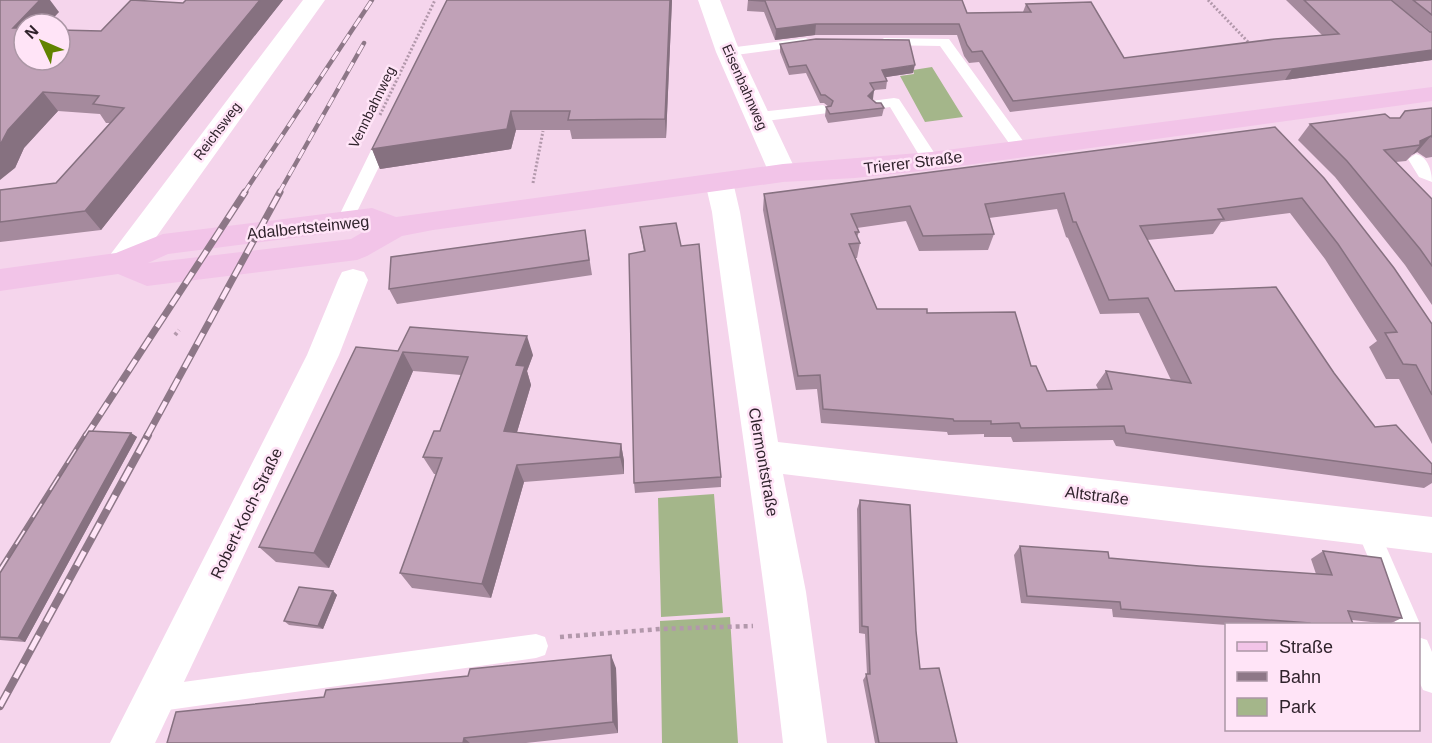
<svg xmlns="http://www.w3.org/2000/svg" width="1432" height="743" font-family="Arial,sans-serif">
	<rect width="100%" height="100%" fill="#f5d5ec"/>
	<!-- green -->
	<path fill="#a4b68a" d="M932,67L963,117L925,122L900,76L914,74L913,70Z
		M714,494L723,613L661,617L658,498Z
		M730,617L738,743H662L660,621Z"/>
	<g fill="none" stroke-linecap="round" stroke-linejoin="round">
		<!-- path-far2 -->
		<path stroke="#b298ab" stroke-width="3" stroke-dasharray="2 2" stroke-linecap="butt" d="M1208,0L1251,45
			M380,115L435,0
			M533,183L543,131"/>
		<!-- path-far1 -->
		<path stroke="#b298ab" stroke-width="4" stroke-dasharray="3 3" stroke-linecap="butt" d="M175,335L179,330"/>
		<!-- path -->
		<path stroke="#b298ab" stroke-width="4.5" stroke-dasharray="4 4" stroke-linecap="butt" d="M560,637L660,629L753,626"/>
		<!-- lane -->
		<path fill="#fff" fill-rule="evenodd" d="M806,38L813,42L811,45L728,56L721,52L728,48Z
			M884,38L949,39L1026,145L1029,149L1026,153H1016L940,46L879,45L877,42Z
			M894,98L899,99L937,157L939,161L937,165H925L890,107L876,109L869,104L871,101Z
			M823,105L830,110L828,113L759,122L752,117L759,112Z
			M387,129L395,134L352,222L350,226H338L336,222L379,134Z
			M1416,154C1428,157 1432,171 1432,182L1419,177L1408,159Z
			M1366,516L1374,519L1420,624L1418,628V624H1396L1355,526L1358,519Z
			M536,634L545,637L548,646L545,655L536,658L154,712L145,708L141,699L145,690L154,686Z
			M1418,637L1427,640L1432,652V693L1423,690L1418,679Z"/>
		<!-- street -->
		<path fill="#fff" fill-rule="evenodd" d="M303,0H325L132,271L121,274L110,271L106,263L110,255Z
			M698,0H720L740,52L797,173L793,179L783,182L773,179L769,173L716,52Z
			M719,173L729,176L733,182L740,212L778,442L1432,517V553L783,474L806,592L827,743H783C763,565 735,389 712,212L705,182L709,176Z
			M353,269L364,272L368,280L339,355L155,743H110L307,355L338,280L342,272Z"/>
		<!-- primary -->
		<path fill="#f2c4e8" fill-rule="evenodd" d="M1432,87V101L931,170L855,178L783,182L433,230L402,236L367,256L357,260L147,286L118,274L0,291V269L116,253L163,234L372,208L396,217L783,164L931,152ZM370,228L351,239L148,263L168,254Z"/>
		<!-- rail-far2 casing -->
		<g stroke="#8d7787" stroke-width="4.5">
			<path id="rail-far2" d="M244,193L372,0
				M279,193L364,43"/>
		</g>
		<!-- rail-far1 casing -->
		<g stroke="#8d7787" stroke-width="7">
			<path id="rail-far1" d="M86,436L245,192
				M147,436L280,192"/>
		</g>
		<!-- rail casing -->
		<g stroke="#8d7787" stroke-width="8">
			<path id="rail" d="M0,572L87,435
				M0,706L148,435"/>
		</g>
		<!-- rail-far2 -->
		<use href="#rail-far2" stroke="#ffe4f7" stroke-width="3" stroke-dasharray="10" stroke-linecap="butt"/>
		<!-- rail-far1 -->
		<use href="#rail-far1" stroke="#ffe4f7" stroke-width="4.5" stroke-dasharray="13" stroke-linecap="butt"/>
		<!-- rail -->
		<use href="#rail" stroke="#ffe4f7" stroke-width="5" stroke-dasharray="16" stroke-linecap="butt"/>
	</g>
	<!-- wall -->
	<path fill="#a58a9d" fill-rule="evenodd" d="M0,0L59,12L24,24V60L101,31L183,3L186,0H283L101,230L0,242V190L56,183L110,123H106L100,114L58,111L24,148L15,168Z
		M672,0L666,138L572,139L570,130H516L511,149L380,169L372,149Z
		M748,0L967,13L1023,12L1026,4L1124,58L1322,35L1286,0H1391L1430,32H1431L1391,0H1432V60L1285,80L1010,112L979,62L969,63L964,56L957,35H815L775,40L764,12L747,11Z
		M780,44L913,73L886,77L887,81L886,89L874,90L872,99L884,108L882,116L828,123L825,116L826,107H829L824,103H820L806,73L789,75L780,52Z
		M1432,108V157L1426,158L1417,152L1412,155L1406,161L1396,162L1432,199V305L1405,265L1335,177L1298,140L1310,124L1400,118Z
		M1275,127L1432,324V444L1399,379H1386L1369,347L1377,341L1325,259L1290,213L1221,222L1213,234L1147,240L1175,291L1334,373L1375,427L1432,464V483L1424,488L1116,446L1113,440L1013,442L1011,437H984V434L948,435L947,432L821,423L817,389L796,390L763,210L764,194ZM1057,209L1066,237L1068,238L1100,314L1139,313L1171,380L1106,371L1096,385L1098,389L1047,391L1031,366L927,313L877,309L855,258H857L860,243L857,237L859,232L857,228L906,221L919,251L988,250L994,234L989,218Z
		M640,227L721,477V487L635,493L634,483L644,252Z
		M585,230L592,275L397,304L389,289Z
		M398,351L533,355L527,371L531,385L517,432L621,444L624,461V474L524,482L491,598L412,588L400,573L436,474H434L423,457L440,431L461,375L413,371L329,568L276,562L259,547Z
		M131,433L137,437L25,642L0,640V573Z
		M860,500L916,631L920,669L957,743H875L863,680L867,674L865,634L859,633L857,509Z
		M1020,546L1109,558L1199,566L1316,574L1311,559L1323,551L1402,618L1389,624L1352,620L1353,624L1227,625L1113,617L1112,609L1021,603L1014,555Z
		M333,591L337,595L323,629L289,625L284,621Z
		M616,668L618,733L526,743H167Z"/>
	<!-- shaded-wall -->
	<path fill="#867180" d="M40,0H50L59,12L48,24H24V43L13,28Z
		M260,0H283L101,230L85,211Z
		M670,0H672L666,138L665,119Z
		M816,24L815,35L775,40L776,29Z
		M1432,50V60L1285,80L1292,69Z
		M915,65L913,73L880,78L882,70Z
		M874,90L873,99L867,104L868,96Z
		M43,92L58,111L24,148L15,168L0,180V145L8,130Z
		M511,111L516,130L511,149L380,169L372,149Z
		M1431,136L1417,152L1412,155L1420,145V141Z
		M527,336L533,355L527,371L531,385L512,449L504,431L516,365Z
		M403,352L413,371L329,568L314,553Z
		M131,433L137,437L25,642L18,638Z
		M621,444L624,461V474L620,457Z
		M517,465L524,482L491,598L482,584Z
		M333,591L337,595L323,629L318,626Z
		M611,655L616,668L618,733L613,722Z
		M464,738L470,743H463Z"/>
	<!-- building -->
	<path fill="#c0a1b7" stroke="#867180" stroke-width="1.5" fill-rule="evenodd" d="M0,0H40L13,28H24V60H60V30L101,31L131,0L183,3L186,0H260L85,211L0,222V190L56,183L124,108L93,104L99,96L43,92L8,130L0,145Z
		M447,0H670L665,119L568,120L570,111H511L507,129L372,149Z
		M748,0H962L967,13L1031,12L1026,4L1091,2L1124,58L1275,39L1339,34L1304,0H1391L1430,32H1432V50L1292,69L1013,101L982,51L972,52L967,45L959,24H816L776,29L765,1Z
		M1413,0H1432V15Z
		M816,39L909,40L915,65L882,70L887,81L870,83L874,90L868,96L876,103H881L884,108L830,114L826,107L831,106L833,101L825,95H821L806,65L789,67L780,44Z
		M1432,108V137L1431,136L1420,141V145L1384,150L1432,199V266L1420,249L1347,161L1310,124L1385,114L1390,118H1400L1405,111Z
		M1275,127L1324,178L1394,268L1432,324V395L1416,365L1403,364L1385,333L1397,332L1338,244L1302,198L1218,209L1224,219L1140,226L1175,291L1276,287L1334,373L1375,427L1396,425L1432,464V474L1126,433L1124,426L1021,428L1019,423L991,424V421H954L953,419L823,409L820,375L798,376L764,194ZM1064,193L1073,222H1076L1109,300L1148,298L1191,383L1106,371L1112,389L1047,391L1036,366H1031L1015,312L927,313V309H877L849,244L860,243L855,232H859L851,214L910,206L923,236L994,234L985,204Z
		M676,223L681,246L699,244L721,477L634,483L629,254L645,251L640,227Z
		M585,230L589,260L389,289L391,257Z
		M410,327L527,336L516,365L525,366L504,431L621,444L620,457L517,465L482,584L400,573L442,458L423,457L434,431H440L468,357L403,352L314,553L259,547L356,347L398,351Z
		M89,431L131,433L18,638L0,637V573Z
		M860,500L910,505L916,631L920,669L939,668L957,743H879L866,674H870L868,627L862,626Z
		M1020,546L1108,552L1109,558L1199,566L1332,575L1323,551L1381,558L1402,618L1348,611L1353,624H1311L1310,623L1121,609L1120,602L1027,596Z
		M299,587L333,591L318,626L284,621Z
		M611,655L613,722L464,738L463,743H167L176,712L324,697L326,690L468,676L470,669Z"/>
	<g text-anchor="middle" stroke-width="5" stroke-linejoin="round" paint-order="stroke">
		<!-- far-street labels -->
		<g font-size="14" fill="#30232c" stroke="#ffe4f7">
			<text transform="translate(745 87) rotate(66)" y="5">Eisenbahnweg</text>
			<text transform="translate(372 107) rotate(-64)" y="5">Vennbahnweg</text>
			<text transform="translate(217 131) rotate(-53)" y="5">Reichsweg</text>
		</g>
		<!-- street labels -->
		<g font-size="16" fill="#30232c" stroke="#ffe4f7">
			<text transform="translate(913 162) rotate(-7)" y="6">Trierer Straße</text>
			<text transform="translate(308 227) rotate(-6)" y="6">Adalbertsteinweg</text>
			<text transform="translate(764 462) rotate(80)" y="6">Clermontstraße</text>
			<text transform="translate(1097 495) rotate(7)" y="6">Altstraße</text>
			<text transform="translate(246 513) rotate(-64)" y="6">Robert-Koch-Straße</text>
		</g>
	</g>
	<!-- legend -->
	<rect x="1225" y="623" width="195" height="108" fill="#ffe4f7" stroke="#ac97a6" stroke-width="1.5"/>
	<rect x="1237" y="642" width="30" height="9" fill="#f2c4e8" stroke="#ac97a6" stroke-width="1.5"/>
	<text x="1279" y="653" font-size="18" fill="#30232c">Straße</text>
	<rect x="1237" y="672" width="30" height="9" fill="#8d7787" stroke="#ac97a6" stroke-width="1.5"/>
	<text x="1279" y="683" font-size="18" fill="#30232c">Bahn</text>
	<rect x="1237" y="698" width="30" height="18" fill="#a4b68a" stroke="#ac97a6" stroke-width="1.5"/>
	<text x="1279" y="713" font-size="18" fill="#30232c">Park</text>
	<!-- north arrow -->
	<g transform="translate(42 42) rotate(314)"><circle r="28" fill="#ffe4f7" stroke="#ac97a6" stroke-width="1.5"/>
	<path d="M0-4.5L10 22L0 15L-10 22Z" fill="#618300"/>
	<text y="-9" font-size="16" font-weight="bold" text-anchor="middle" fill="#30232c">N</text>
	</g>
</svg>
